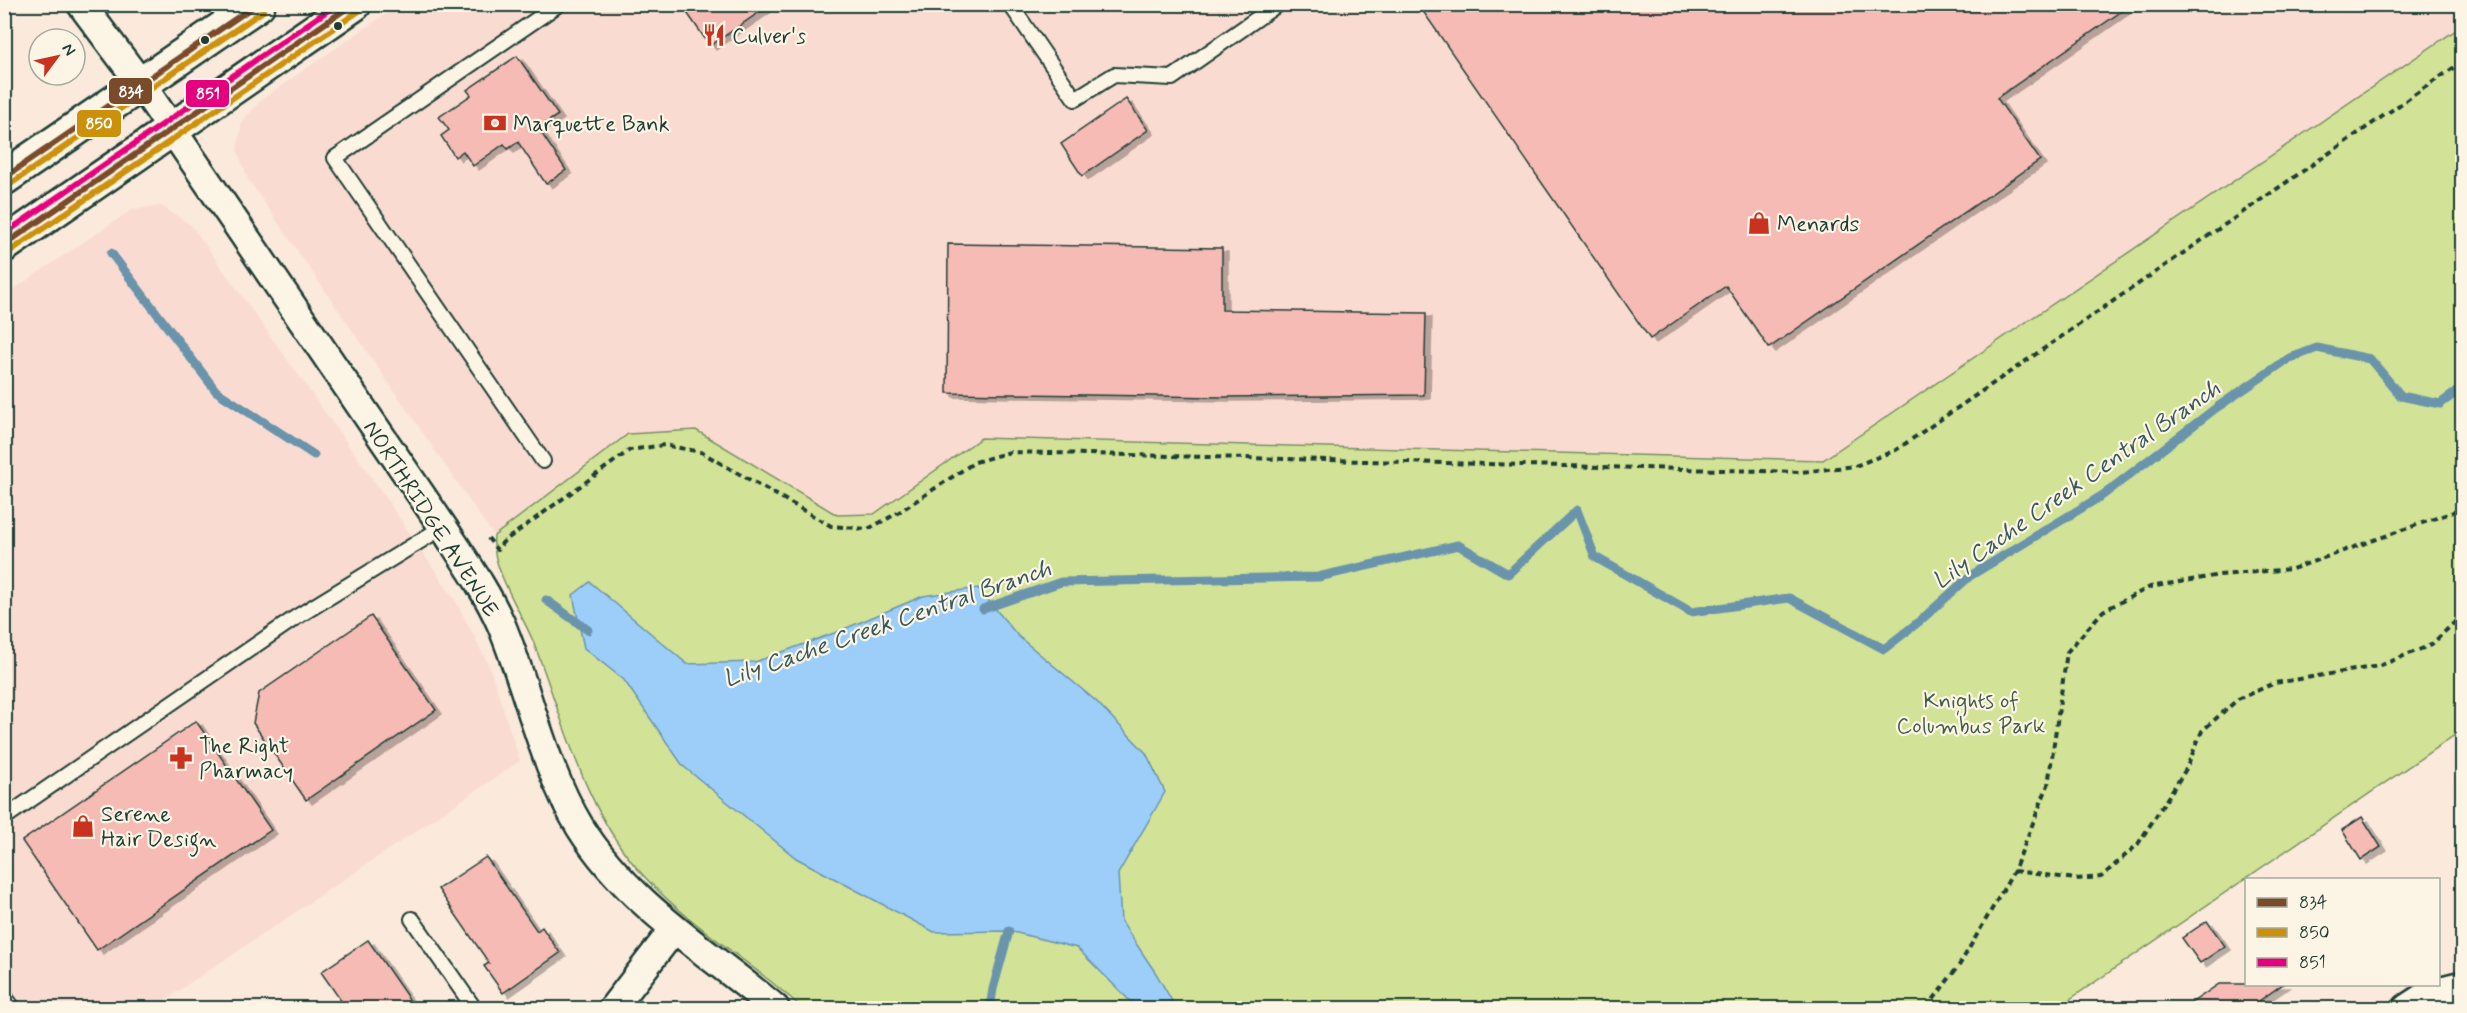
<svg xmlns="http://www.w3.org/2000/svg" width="2467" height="1013" font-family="Mynerve,sans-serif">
	<defs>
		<filter id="shadow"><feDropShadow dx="6" dy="4" stdDeviation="0" flood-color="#0004"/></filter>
	</defs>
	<rect width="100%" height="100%" fill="#fbe9dc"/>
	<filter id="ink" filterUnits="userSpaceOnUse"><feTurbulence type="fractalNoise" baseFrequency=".0167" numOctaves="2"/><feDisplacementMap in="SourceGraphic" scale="12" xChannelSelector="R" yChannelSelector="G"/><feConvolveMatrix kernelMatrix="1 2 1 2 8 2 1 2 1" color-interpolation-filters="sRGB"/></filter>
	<g filter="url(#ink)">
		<!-- built -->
		<path fill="#fadbd1" d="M2451,4L2462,20V26L1823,460L981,438L874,514L837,515L696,430L628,434L494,536L248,179L237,150L242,122L262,99L399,5Z
			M161,206L191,225L377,485L457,603L490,668L520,761L153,1008H5V295L133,209Z"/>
		<!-- green -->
		<path fill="#d2e296" stroke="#789065" stroke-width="1.5" d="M2462,26V730L2057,1008H802C751,961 689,926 642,874C583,809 564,720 533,641C521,612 490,566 494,536L628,434L696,430L837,515L874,514L981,438L1823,460Z"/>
		<!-- water -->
		<path fill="#9dcefa" stroke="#6b94ab" stroke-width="1.5" d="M590,582L687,664L755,662L837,632L923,596L978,588L1018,636L1096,701L1146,753L1165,792L1118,874L1121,921L1157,975L1176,1008H1137L1077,948L1009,931L934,932L796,858L683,766L624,680L584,648L573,595Z"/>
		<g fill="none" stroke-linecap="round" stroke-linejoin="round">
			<!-- stream -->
			<path stroke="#6b94ab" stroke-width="9" d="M111,253L216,391L314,455
				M546,600L588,630
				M983,609L1061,582L1318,577L1458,545L1508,574L1577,510L1595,557L1691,612L1789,598L1884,649L1921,620L1970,576L2103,495L2216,408L2288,359L2317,348L2370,359L2401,396L2440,404L2462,388
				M990,1008L993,989L1009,931"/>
		</g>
		<!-- building -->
		<path fill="#f7bbb6" stroke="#1f3d34" stroke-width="1.5" filter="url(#shadow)" d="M681,4H771L710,46Z
			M1418,4H2132L1997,98L2040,160L1769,348L1726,286L1650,339Z
			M517,56L558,115L538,128L566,170L546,184L518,142L508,149L504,144L473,166L463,151L455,157L441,136L449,130L439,117L471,95L467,90Z
			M1126,99L1148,130L1082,176L1061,144Z
			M948,244L1222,248V310L1426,313L1424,395L1221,397L947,393Z
			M371,616L436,710L306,800L253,723L259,693Z
			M196,721L271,830L97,950L22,841Z
			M2362,817L2381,847L2361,860L2342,830Z
			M486,857L537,931L542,927L560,953L503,993L484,966L489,963L438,889Z
			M2207,921L2225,946L2200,963L2182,938Z
			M368,940L415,1008H346L321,972Z
			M2219,984H2283L2249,1008H2184Z"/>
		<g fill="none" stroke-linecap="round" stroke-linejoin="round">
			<!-- lane casing -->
			<g stroke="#1f3d34" stroke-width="18">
				<path id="lane" d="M1010,4L1075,99L1114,75L1172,78L1278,4
					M543,461L335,158L559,4
					M4,818L295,618L443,527
					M412,919L474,1008
					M4,996L13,1008"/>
			</g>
			<!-- street casing -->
			<g stroke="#1f3d34" stroke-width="32">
				<path id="street" d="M81,4L141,84L443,527C463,558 486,590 501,624C529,691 542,764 580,827C628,904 707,951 775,1008
					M613,1008L674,929
					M2407,1008L2430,993L2462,985"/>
			</g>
			<!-- primary casing -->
			<g stroke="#1f3d34" stroke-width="38">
				<path id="primary" d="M4,178L258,4
					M4,245L354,4"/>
			</g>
			<!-- path -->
			<path stroke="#1f3d34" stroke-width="4" stroke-dasharray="6 4.5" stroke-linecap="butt" d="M488,538L497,550L503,542L630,450L664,445L701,452L831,526L868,529L896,514L975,462L1010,452L1801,472L1855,466L1896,450L2462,62
				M2014,871L2076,879L2101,877L2138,844L2186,769L2202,731L2238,699L2275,683L2379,666L2431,645L2462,615
				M1927,1008L1960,964L2014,871L2048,785L2067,652L2103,611L2150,587L2220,575L2292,569L2462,509"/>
			<!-- lane -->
			<use href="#lane" stroke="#fcf5e5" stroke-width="14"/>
			<!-- street -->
			<use href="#street" stroke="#fcf5e5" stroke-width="27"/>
			<!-- primary -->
			<use href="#primary" stroke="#fcf5e5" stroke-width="33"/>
			<!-- bus-1 casing -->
			<g stroke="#fcf5e5" stroke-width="10">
				<path id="bus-1" d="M4,178L257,4
					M4,245L353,4"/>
			</g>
			<!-- bus-2 casing -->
			<g stroke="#fcf5e5" stroke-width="10">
				<path id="bus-2" d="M9,185L263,11
					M9,252L359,11"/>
			</g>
			<!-- bus-3 casing -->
			<g stroke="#fcf5e5" stroke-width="10">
				<path id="bus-3" d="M4,234L337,4"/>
			</g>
			<!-- bus-1 -->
			<use href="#bus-1" stroke="#7a4b2a" stroke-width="6"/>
			<!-- bus-2 -->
			<use href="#bus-2" stroke="#cc910a" stroke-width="6"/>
			<!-- bus-3 -->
			<use href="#bus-3" stroke="#e5007d" stroke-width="6"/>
		</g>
	</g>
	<!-- icons -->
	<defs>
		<g id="restaurant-bare" transform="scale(1.8)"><path d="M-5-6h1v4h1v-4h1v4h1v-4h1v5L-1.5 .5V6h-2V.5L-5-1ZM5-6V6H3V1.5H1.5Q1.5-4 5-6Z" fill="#c8321e" stroke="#fcf5e5" stroke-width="2.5" paint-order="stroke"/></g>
		<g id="bank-bare" transform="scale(1.8)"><path d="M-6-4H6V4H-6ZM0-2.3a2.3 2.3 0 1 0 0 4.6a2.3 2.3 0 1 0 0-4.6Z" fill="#c8321e" stroke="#fcf5e5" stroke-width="2.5" paint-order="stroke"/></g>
		<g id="shop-bare" transform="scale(1.8)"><path d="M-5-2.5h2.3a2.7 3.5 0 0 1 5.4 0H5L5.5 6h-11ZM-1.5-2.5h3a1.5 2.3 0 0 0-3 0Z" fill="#c8321e" stroke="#fcf5e5" stroke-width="2.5" paint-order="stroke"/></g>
		<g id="pharmacy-bare" transform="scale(1.8)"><path d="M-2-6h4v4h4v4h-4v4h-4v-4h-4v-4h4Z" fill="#c8321e" stroke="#fcf5e5" stroke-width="2.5" paint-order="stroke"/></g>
	</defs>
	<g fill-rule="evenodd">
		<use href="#restaurant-bare" x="714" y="35"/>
		<use href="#bank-bare" x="495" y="123"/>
		<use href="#shop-bare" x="1759" y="223"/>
		<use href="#pharmacy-bare" x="181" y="758"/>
		<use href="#shop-bare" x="83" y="826"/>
	</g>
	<!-- markers -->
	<g fill="#1f3d34" stroke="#fcf5e5" stroke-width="2">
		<circle cx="338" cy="26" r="5"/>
		<circle cx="205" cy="40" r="5"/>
	</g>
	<g text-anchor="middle" stroke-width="4.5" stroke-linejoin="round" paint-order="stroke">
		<!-- poi labels -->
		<g font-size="22" fill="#1f3d34" stroke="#fcf5e5" text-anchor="start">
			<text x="732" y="43">Culver's</text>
			<text x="513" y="131">Marquette Bank</text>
			<text x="1777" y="231">Menards</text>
			<text x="199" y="753">The Right<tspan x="199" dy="25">Pharmacy</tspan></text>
			<text x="101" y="821">Serene<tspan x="101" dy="25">Hair Design</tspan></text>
		</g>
		<!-- street labels -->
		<g font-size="22" fill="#1f3d34" stroke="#fcf5e5">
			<text transform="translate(432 518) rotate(57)" y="8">NORTHRIDGE AVENUE</text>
		</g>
		<!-- park labels -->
		<g font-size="22" fill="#435e48" stroke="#fcf5e5">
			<text x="1971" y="708">Knights of<tspan x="1971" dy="25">Columbus Park</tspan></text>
		</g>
		<!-- water labels -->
		<g font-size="24" font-style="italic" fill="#385a5c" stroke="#fcf5e5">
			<text transform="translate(2076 484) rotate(-35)" y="8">Lily Cache Creek Central Branch</text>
			<text transform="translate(887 623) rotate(-19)" y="8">Lily Cache Creek Central Branch</text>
		</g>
	</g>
	<g stroke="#fcf5e5" stroke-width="2">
		<rect x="108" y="77" width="45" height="28" rx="6" fill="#7a4b2a"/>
		<rect x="185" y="79" width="45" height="29" rx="6" fill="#e5007d"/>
		<rect x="76" y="109" width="46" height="29" rx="6" fill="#cc910a"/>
	</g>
	<g font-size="16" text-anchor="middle" font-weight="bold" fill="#fff">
		<text x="131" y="97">834</text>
		<text x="208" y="99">851</text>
		<text x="99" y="129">850</text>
	</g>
	<!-- margin -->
	<rect width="2467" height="1013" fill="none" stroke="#fcf5e5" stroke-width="24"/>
	<rect x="12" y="12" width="2443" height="989" fill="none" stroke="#1f3d34" stroke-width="2" filter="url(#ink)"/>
	<!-- legend -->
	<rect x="2245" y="878" width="195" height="108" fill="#fcf5e5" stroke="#a4ab9e" stroke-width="1.5"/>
	<rect x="2257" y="898" width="30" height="9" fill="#7a4b2a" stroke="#a4ab9e" stroke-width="1.5"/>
	<text x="2299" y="908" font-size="18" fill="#1f3d34">834</text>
	<rect x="2257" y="928" width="30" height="9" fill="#cc910a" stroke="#a4ab9e" stroke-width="1.5"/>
	<text x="2299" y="938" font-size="18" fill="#1f3d34">850</text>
	<rect x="2257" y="958" width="30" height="9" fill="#e5007d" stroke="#a4ab9e" stroke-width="1.5"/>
	<text x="2299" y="968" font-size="18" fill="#1f3d34">851</text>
	<!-- north arrow -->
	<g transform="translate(57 57) rotate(57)"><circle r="28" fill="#fcf5e5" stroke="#a4ab9e" stroke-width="1.5"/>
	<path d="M0-4.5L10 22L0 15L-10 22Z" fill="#c8321e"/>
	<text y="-9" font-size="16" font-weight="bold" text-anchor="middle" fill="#1f3d34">N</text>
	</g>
</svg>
